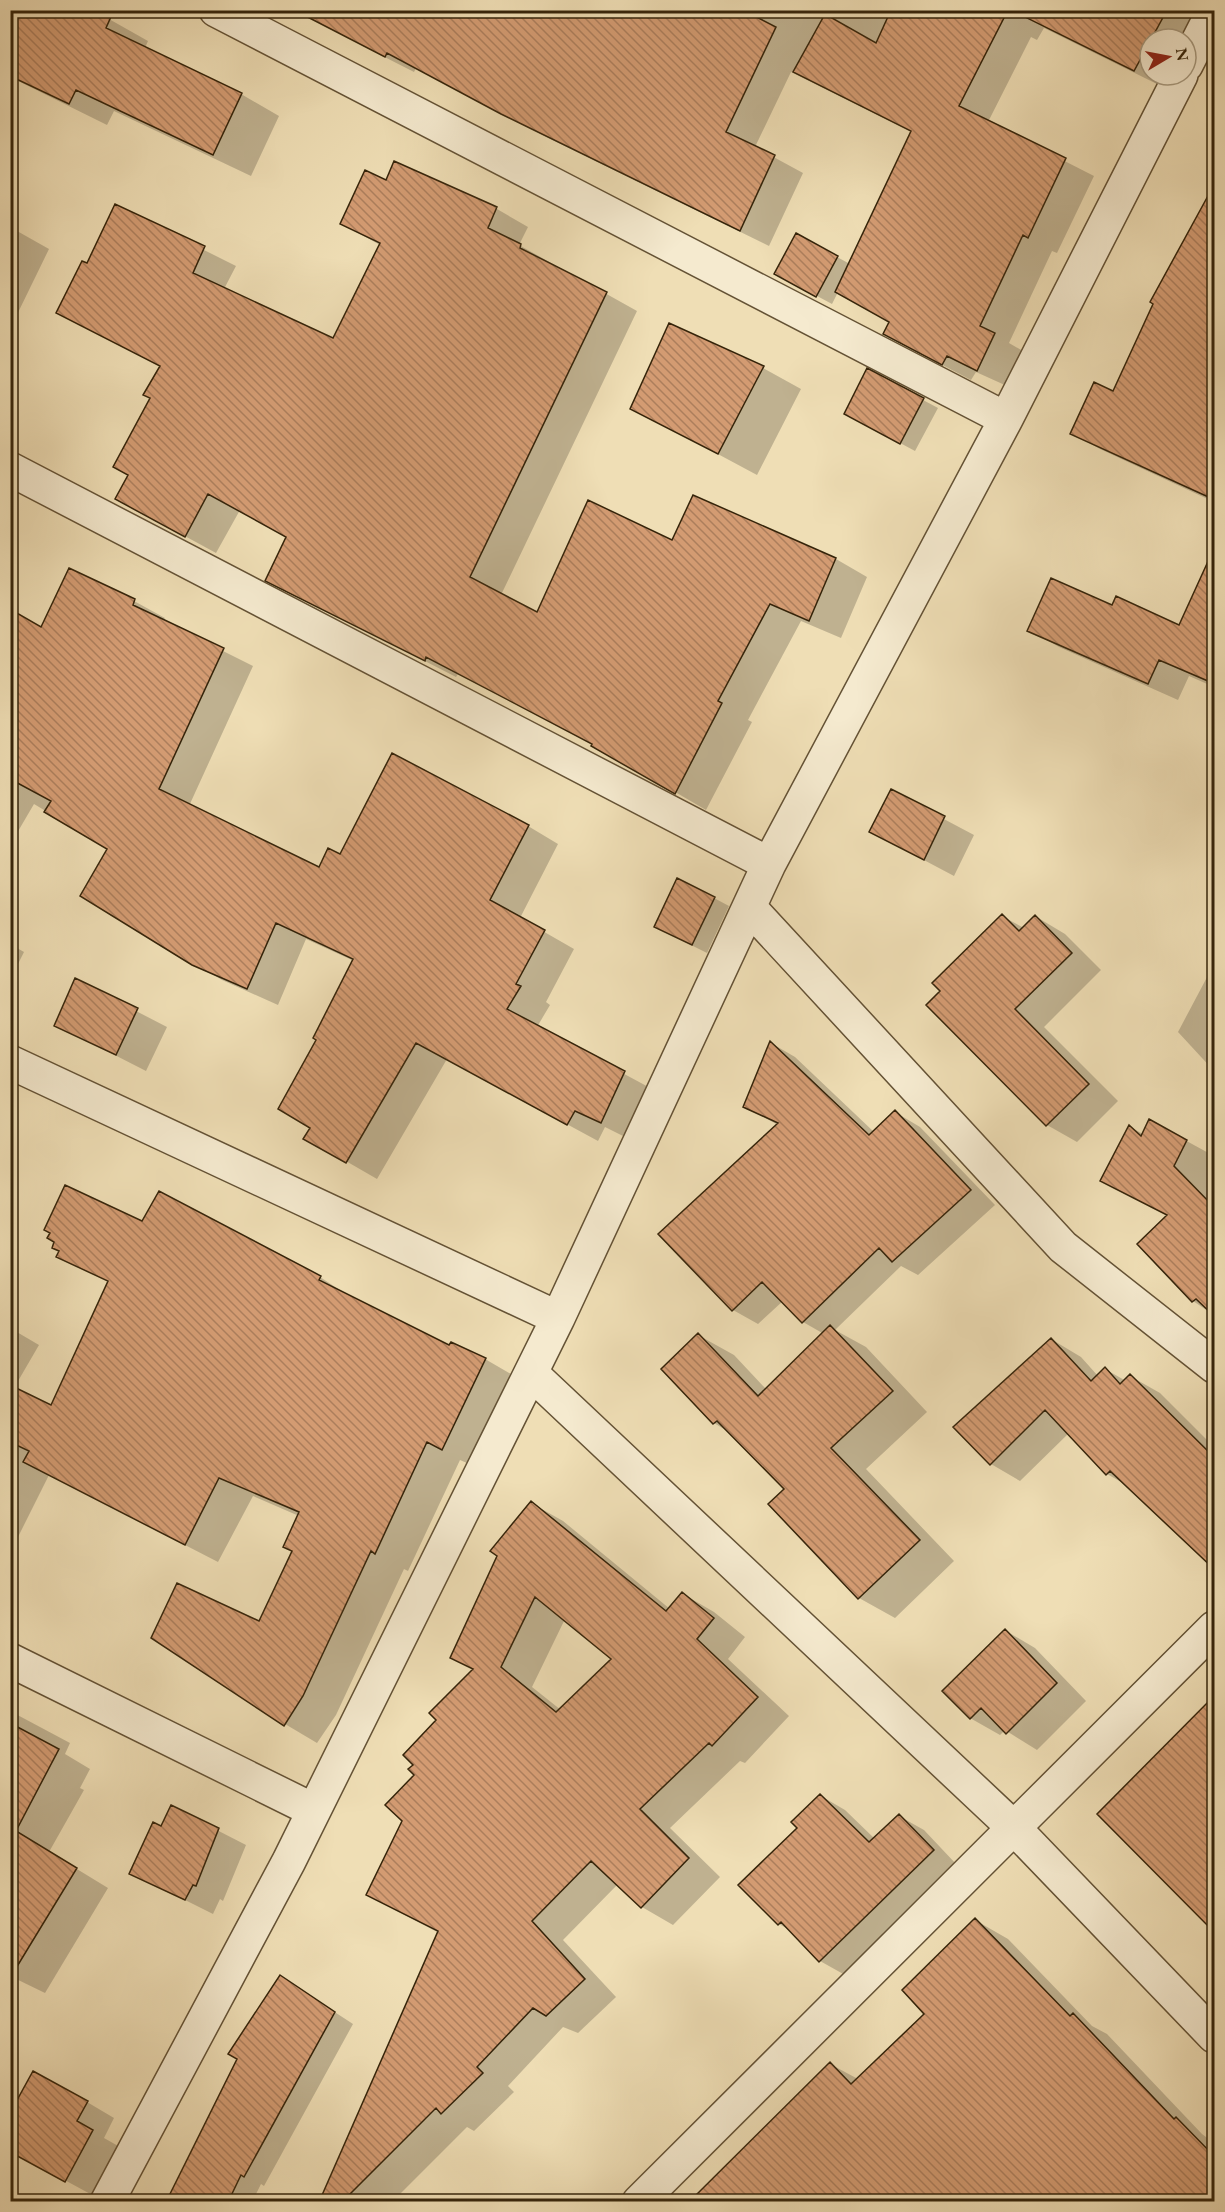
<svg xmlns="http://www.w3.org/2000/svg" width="1225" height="2212" font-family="'EB Garamond',serif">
	<defs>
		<pattern id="building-back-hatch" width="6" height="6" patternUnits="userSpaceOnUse" patternTransform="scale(1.5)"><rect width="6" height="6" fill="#d39b72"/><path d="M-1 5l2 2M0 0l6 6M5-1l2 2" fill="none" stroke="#ac7e5c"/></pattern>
	</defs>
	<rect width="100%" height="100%" fill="#efdeb5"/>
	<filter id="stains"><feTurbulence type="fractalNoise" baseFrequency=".00333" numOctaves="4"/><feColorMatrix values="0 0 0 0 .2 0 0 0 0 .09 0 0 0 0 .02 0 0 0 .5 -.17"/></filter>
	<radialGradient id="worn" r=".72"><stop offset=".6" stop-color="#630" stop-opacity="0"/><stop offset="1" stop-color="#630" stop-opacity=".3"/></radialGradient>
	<!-- shadow -->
	<path fill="#0003" fill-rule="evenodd" d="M10,10H93L148,41L145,48L241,94L279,116L251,176L114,111L107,125L10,77Z
		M343,10H1206L1186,39H1150V75H1170L1163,87L1044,28L1037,40L1031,37L988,122L1094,176L1057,253L1052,251L1009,343L1023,351L1007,386L976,372L971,380L914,350L885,334L891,322L838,292L832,304L791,282L837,257L850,264L912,132L791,72L755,147L803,173L769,246L532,130L416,68L414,72L363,46L334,29Z
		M395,163L497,209L528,227L519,245L637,311L501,595L537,614L672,542L694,497L836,559L867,577L841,638L801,621L748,720L752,722L706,810L593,744L458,674L456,677L267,580L288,537L240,510L216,553L148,516L130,475L161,367L58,313L88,265L116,206L236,266L224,289L334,340L380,245L342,224L386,182Z
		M10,227L49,249L10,329Z
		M1214,238V502L1100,449L1072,433L1114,393Z
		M763,368L801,389L757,475L632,408Z
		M867,370L938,408L915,451L861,422Z
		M70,570L134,601L165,618L163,621L253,666L189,806L320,869L340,856L528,826L558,844L520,918L574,949L546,1002L550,1005L537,1027L654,1090L631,1140L605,1127L598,1141L447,1059L377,1179L306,1138L312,1127L318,1040L354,961L306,939L278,1005L222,980L191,962L109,849L34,804L10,845V611L42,629Z
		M1214,587V687L1189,676L1178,700L1059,647L1029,630L1112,607L1180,627Z
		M891,791L974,835L954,876L871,832Z
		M714,898L729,906L707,953L671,935Z
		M1002,916L1024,928L1035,916L1065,934L1101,970L1044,1027L1118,1101L1077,1142L1047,1125L942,991Z
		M10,944L24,952L10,980Z
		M1214,964V1071L1178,1032Z
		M76,980L167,1027L146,1071L56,1025Z
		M771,1043L795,1057L874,1132L895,1112L920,1127L995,1205L918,1275L901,1266L835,1330L866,1347L927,1412L866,1469L954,1561L895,1618L859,1598L786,1489L732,1434L714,1423L698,1335L734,1355L766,1389L824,1334L803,1322L783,1301L758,1324L733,1310L661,1234L778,1125L745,1107Z
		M1150,1121L1214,1156V1315L1193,1301L1168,1216L1102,1180L1130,1127L1143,1134Z
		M159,1193L320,1277L352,1298L450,1347L485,1359L518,1378L476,1467L460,1460L408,1571L404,1569L336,1715L317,1743L285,1724L260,1623L293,1551L299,1516L253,1496L218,1562L49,1475L10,1553V1328L39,1345L14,1388L52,1407Z
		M1051,1339L1081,1357L1098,1376L1105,1369L1126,1381L1130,1376L1160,1393L1214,1447V1563L1130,1487L1107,1474L1069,1433L1020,1481L991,1464Z
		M531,1503L563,1521L670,1609L683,1594L714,1612L745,1637L728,1659L789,1716L745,1763L740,1761L670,1828L720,1877L673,1925L642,1907L618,1884L563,1940L616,1997L578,2033L563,2027L508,2086L514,2092L474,2131L467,2127L392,2202H320L439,1933L367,1895L404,1821L416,1775L415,1765L438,1720L475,1670L452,1657ZM565,1619L613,1659L561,1710L532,1687Z
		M1006,1631L1035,1648L1086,1701L1037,1750L1005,1730L1000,1735L970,1718Z
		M10,1711L70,1743L65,1754L90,1769L80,1788L84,1790L49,1852L108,1888L45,1993L10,1976Z
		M821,1796L845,1810L875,1839L899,1816L924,1830L957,1865L845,1975L820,1961L793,1932L779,1924L740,1885L799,1828Z
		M172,1807L246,1845L223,1901L220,1899L213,1914L131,1873Z
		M975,1920L1008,1939L1092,2026L1107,2034L1202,2134L1214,2143V2202H697L830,2064L858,2079L926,2014Z
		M281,1977L353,2024L264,2186L261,2184L252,2202H168Z
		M87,2102L114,2118L104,2138L120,2147L94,2196L24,2158Z"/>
	<!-- building -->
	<path fill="url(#building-back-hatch)" stroke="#35240a" stroke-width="1.5" fill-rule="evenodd" d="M10,10H114L106,28L242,93L213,155L76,90L69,104L10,76Z
		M294,10H743L776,27L726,132L775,155L740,231L501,114L387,53L385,57Z
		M891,10H1008L959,106L1066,158L1028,238L1023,235L980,326L995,333L977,371L947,356L942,365L883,334L889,322L835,292L911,131L793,72L825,14L876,43Z
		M1011,10H1167L1134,71Z
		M394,161L497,207L488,228L521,244L520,248L607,292L470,577L537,612L588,500L672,540L693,495L836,558L809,621L770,604L718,701L722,703L675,794L591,746L592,744L426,657L425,661L265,581L286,537L208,494L185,537L115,499L128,475L113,467L150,398L143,395L160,366L56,313L82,261L87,263L115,204L205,246L193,273L333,338L380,243L340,224L365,170L386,180Z
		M1215,183V500L1070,434L1094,382L1113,391L1153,304L1150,302Z
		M796,233L838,256L816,297L774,274Z
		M669,323L764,366L718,454L630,409Z
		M867,368L924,398L900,444L844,414Z
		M1215,546V684L1159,660L1148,684L1027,631L1051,578L1112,605L1116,596L1179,625Z
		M69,568L135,599L133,605L224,648L159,789L319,867L328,848L340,854L392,753L529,825L490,900L545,930L516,984L521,986L507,1009L625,1071L601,1123L575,1111L567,1125L416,1043L346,1163L303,1139L310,1128L278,1109L316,1040L313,1038L353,959L276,923L247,989L192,965L80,896L107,849L44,812L51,801L10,779V609L41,627Z
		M891,789L945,816L924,860L869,832Z
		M677,878L715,897L692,945L654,927Z
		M1002,914L1019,931L1035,915L1072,953L1015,1009L1089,1084L1046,1126L926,1005L940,991L932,983Z
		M75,978L138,1008L116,1055L54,1026Z
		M770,1041L869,1135L895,1110L971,1190L892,1262L879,1248L802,1323L762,1282L732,1311L658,1234L778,1123L743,1107Z
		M1149,1119L1187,1140L1174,1166L1215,1208V1317L1196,1299L1192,1302L1137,1244L1167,1215L1100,1181L1129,1125L1141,1136Z
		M65,1185L142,1221L159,1191L321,1276L319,1280L449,1345L451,1342L486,1358L442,1450L427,1442L375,1554L371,1551L303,1696L284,1726L151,1638L177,1583L259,1621L292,1551L283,1547L299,1512L219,1478L185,1545L23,1462L29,1451L10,1442V1385L51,1405L108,1281L56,1257L59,1251L52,1248L54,1242L47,1238L50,1233L44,1230Z
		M830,1325L893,1391L831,1448L920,1540L858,1599L768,1504L784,1489L717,1421L713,1424L661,1369L698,1333L758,1396Z
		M1051,1338L1091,1381L1105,1367L1120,1384L1130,1374L1215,1458V1570L1110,1471L1106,1475L1045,1410L990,1465L953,1427Z
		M531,1501L666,1611L682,1592L714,1618L697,1639L758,1697L712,1746L709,1743L640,1809L689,1858L641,1908L591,1861L532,1921L585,1979L546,2016L533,2008L477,2067L483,2073L441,2114L436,2108L342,2202H319L438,1931L366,1895L402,1821L385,1805L414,1775L408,1769L413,1765L403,1755L436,1720L429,1713L473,1669L450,1658L497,1556L490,1551ZM535,1597L611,1659L556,1712L501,1667Z
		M1005,1629L1057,1683L1006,1734L981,1708L970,1719L942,1691Z
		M1215,1695V1933L1097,1814Z
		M10,1723L59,1749L16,1831L77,1868L10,1978Z
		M820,1794L869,1842L899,1814L934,1850L819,1962L781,1922L778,1925L738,1885L797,1828L791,1822Z
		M171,1805L219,1828L196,1886L193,1885L185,1900L129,1874L153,1822L161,1826Z
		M975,1918L1070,2016L1073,2013L1174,2119L1176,2117L1215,2157V2202H689L830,2062L851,2084L924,2014L902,1990Z
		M280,1975L335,2012L244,2177L241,2175L228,2202H166L237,2059L228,2054Z
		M33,2071L88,2101L77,2121L93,2130L65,2182L10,2152V2113Z"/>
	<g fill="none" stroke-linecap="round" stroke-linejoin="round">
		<!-- minor casing -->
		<g stroke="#645235" stroke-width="36">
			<path id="minor" d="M216,10L1006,419
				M1186,65L1214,10
				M10,469L769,864
				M749,907L1063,1247L1214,1366
				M10,1062L558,1318
				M531,1373L1015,1829L1214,2036
				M10,1660L313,1810
				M107,2202L289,1861L558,1318L769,864L1006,419L1181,75
				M639,2202L1214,1628"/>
		</g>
		<!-- minor -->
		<use href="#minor" stroke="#f5eacf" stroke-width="33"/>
	</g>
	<!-- margin -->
	<rect width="1225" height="2212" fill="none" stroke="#efdeb5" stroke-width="36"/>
	<rect x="12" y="12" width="1201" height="2188" fill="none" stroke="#35240a" stroke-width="3"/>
	<rect x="18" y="18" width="1189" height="2176" fill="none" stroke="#35240a" stroke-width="1.5"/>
	<!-- north arrow -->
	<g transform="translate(1168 57) rotate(80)"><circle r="28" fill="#f5eacf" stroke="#a89b80" stroke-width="1.5"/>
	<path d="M0-4.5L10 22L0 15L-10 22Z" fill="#8f2418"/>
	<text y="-9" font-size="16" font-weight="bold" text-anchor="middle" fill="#35240a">N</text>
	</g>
	<rect width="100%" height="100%" filter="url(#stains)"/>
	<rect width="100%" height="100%" fill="url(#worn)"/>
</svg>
